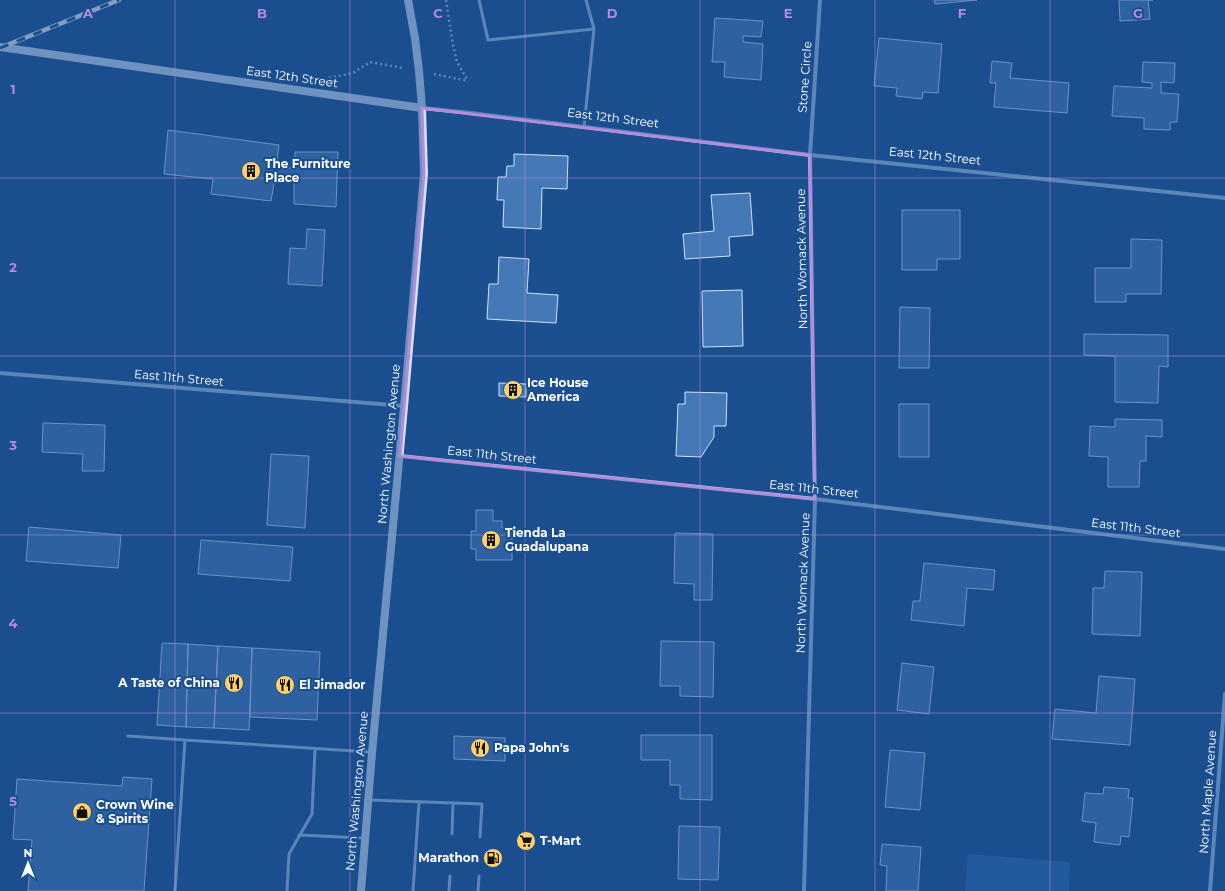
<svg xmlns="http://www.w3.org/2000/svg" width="1225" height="891" font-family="Montserrat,sans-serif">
	<rect width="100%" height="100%" fill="#1b4f8f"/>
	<!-- green -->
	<path fill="#2e69ad" d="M968,854L1070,862L1069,891H965Z"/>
	<!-- building -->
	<path fill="#4478b7" stroke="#cfe3fa" d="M934,0H977L935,4Z
		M1119,0H1153H1148L1150,19L1120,21Z
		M715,18L763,21L761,37L743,36V42L763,44L761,80L724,77L725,62H712Z
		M879,38L942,44L938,93L923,92L922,99L896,96L897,88L874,86Z
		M992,61L1012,63L1010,78L1069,83L1067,113L994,107L996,83H990Z
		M1143,62L1175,63L1174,83L1161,82V93L1179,94L1177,122H1170V130L1144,129V118L1112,116L1114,86L1152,88V83L1142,82Z
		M168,130L279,145L276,168H295V152H338L336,207L294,204V178H275L271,201L211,194L213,179L164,174Z
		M514,154L568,156L567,189L542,188L541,229L503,227L504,200H497L498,177H506L507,166H514Z
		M750,193L753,235L729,237L730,256L685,259L683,234L714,231L711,195Z
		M902,210H960V259H937V270H902Z
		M307,229L325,230L322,286L288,284L290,248L306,249Z
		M1131,239L1162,240L1161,294H1126V302H1095V268H1131Z
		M499,257L529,259L527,293L558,295L556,323L487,319L489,284H498Z
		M742,290L743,346L703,347L702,291Z
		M900,307L930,308L929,368H899Z
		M1084,334L1168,335V367L1159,366L1158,403L1115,402V356L1084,355Z
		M499,383L526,384V397L499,396Z
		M685,392L727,393L726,426H714V437L701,457L676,456L678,404H685Z
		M899,404H929V457H899Z
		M1115,419L1162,420V437L1146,436V461H1140L1139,487H1108V457L1089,456L1090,426L1115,427Z
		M43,423L105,425L104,471H82L83,454L42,452Z
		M271,454L309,456L305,528L267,525Z
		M476,510H493V521H502V528H512V560H476V549H471V531H476Z
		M29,527L121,535L118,568L26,561Z
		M675,533L713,534L712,600H694V584L674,583Z
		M201,540L293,547L290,581L198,574Z
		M924,563L995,570L993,590L967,588L964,626L911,620L913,601H920Z
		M1105,571L1142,572L1140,636L1092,634L1093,588H1104Z
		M661,641L714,642L713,697L680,696V686H660Z
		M162,643L188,644L186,727L157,725Z
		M188,644L218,646L214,728L186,727Z
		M218,646L252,648L249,730L214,728Z
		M252,648L320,652L317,720L250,717Z
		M902,663L934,667L929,714L897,710Z
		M1099,676L1135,679L1130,745L1052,739L1055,709L1096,713Z
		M641,735H712V800L680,799V785H670V760H641Z
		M454,736L505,738V761L454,759Z
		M890,750L925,753L920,810L885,807Z
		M123,777L152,779L144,891H28L32,840L13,839L17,779L122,786Z
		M1104,787L1129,789L1128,798H1133L1129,837L1121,836L1120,845L1094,842L1096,823L1082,821L1085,793L1103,794Z
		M679,826L720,827L718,880L678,879Z
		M882,844L921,847L918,891H886L887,866L880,865Z"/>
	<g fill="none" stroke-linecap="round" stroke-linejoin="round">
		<!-- path -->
		<path stroke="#a9c9ee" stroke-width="2.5" stroke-dasharray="2 3" stroke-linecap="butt" d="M446,0L453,45L457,62L468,81
			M434,74L468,81
			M329,78L353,73L370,62L403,68"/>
		<!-- lane -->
		<path stroke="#a9c9ee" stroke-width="3" d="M479,0L488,40L594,29L584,127
			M586,0L594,29
			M128,736L185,740
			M370,800L482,804L480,837
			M452,834L453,803
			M299,835L363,838
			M175,891L185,740L370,752
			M287,891L289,854L312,814L315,749
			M413,891L419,802
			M449,891L450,876
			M478,891L479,876"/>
		<!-- street -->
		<path stroke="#a9c9ee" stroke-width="4" d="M422,108L471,113L810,155L1225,198
			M0,373L404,406
			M400,456L815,499L1225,549
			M804,891L815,499L810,155L820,0
			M1210,891L1225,694"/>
		<!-- secondary -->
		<path stroke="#d6e6fa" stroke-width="8" d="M0,47L422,108
			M361,891L372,753L404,407L424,174L422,108L419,71L415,38L408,0"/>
		<!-- rail casing -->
		<g stroke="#fff" stroke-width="4.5">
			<path id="rail" d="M0,48L119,0"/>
		</g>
		<!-- rail -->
		<use href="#rail" stroke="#1b4f8f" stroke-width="3" stroke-dasharray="9" stroke-linecap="butt"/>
	</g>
	<!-- marked area -->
	<path d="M0 0H1225V891H0ZM422,108L810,155L815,499L400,456L424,174Z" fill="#1b4f8f" fill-opacity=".55" fill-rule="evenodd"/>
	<path fill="none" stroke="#b68bdc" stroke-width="3" stroke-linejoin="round" d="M422,108L810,155L815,499L400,456L424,174Z"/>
	<!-- grid -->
	<path fill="none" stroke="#b68bdc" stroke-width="1" stroke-opacity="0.55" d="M175,0V891M350,0V891M525,0V891M700,0V891M875,0V891M1050,0V891M0,178H1225M0,356H1225M0,535H1225M0,713H1225"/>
	<!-- icons -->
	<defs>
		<g id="building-disc" transform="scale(1)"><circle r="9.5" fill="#ffd166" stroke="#1b4f8f"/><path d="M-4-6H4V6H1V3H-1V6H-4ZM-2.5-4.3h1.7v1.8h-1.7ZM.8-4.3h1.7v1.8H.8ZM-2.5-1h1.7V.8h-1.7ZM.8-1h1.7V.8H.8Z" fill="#111"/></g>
		<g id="restaurant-disc" transform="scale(1)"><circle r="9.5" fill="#ffd166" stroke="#1b4f8f"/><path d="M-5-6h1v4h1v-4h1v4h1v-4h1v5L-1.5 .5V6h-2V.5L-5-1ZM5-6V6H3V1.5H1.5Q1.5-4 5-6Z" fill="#111"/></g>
		<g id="shop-disc" transform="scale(1)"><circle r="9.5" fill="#ffd166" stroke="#1b4f8f"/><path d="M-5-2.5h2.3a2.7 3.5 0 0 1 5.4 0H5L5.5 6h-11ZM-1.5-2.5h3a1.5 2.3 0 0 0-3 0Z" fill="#111"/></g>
		<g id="supermarket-disc" transform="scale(1)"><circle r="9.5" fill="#ffd166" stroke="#1b4f8f"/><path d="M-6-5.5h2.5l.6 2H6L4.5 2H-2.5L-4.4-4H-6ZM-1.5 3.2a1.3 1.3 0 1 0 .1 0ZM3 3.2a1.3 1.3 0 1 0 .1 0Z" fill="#111"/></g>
		<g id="fuel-disc" transform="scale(1)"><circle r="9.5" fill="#ffd166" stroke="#1b4f8f"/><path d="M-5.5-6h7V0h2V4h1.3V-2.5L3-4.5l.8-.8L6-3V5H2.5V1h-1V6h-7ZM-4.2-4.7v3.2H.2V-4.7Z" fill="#111"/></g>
	</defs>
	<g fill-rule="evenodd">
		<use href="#building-disc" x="251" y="171"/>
		<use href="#building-disc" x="513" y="390"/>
		<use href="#building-disc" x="491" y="540"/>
		<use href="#restaurant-disc" x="234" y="683"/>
		<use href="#restaurant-disc" x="285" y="685"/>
		<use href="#restaurant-disc" x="480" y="748"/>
		<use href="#shop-disc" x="82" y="812"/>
		<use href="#supermarket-disc" x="526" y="841"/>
		<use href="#fuel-disc" x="493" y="858"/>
	</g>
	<g text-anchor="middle" stroke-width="4" stroke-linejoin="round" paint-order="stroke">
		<!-- street labels -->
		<g font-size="12" fill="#fff" stroke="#1b4f8f">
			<text transform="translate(292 77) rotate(8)" y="4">East 12th Street</text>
			<text transform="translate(805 77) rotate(-86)" y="4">Stone Circle</text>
			<text transform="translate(613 118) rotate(7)" y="4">East 12th Street</text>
			<text transform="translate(935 156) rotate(6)" y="4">East 12th Street</text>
			<text transform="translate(802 259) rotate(-91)" y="4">North Womack Avenue</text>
			<text transform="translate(179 378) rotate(5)" y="4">East 11th Street</text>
			<text transform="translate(389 444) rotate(-85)" y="4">North Washington Avenue</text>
			<text transform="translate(492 455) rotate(6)" y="4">East 11th Street</text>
			<text transform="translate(814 489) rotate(6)" y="4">East 11th Street</text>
			<text transform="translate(1136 528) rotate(7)" y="4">East 11th Street</text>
			<text transform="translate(803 583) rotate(-88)" y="4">North Womack Avenue</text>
			<text transform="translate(357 791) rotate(-85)" y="4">North Washington Avenue</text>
			<text transform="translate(1208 792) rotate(-86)" y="4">North Maple Avenue</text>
		</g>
		<!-- poi labels -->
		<g font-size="12" font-weight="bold" fill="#fff" stroke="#1b4f8f" text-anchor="start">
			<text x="265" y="168">The Furniture<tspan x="265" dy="14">Place</tspan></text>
			<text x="527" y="387">Ice House<tspan x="527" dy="14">America</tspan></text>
			<text x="505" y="537">Tienda La<tspan x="505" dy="14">Guadalupana</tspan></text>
			<text x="220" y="687" text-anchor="end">A Taste of China</text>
			<text x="299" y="689">El Jimador</text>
			<text x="494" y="752">Papa John's</text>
			<text x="96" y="809">Crown Wine<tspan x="96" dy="14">&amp; Spirits</tspan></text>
			<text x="540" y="845">T-Mart</text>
			<text x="479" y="862" text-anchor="end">Marathon</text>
		</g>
	</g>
	<g font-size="13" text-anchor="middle" font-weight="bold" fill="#b68bdc" stroke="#1b4f8f" stroke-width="4" stroke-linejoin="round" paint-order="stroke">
		<text x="88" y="18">A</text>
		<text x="262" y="18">B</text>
		<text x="438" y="18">C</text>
		<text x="612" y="18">D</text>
		<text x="788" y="18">E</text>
		<text x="962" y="18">F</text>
		<text x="1138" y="18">G</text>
		<text x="13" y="94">1</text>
		<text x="13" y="272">2</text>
		<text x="13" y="450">3</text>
		<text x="13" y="628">4</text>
		<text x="13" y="806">5</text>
	</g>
	<!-- north arrow -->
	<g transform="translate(28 863)" stroke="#1b4f8f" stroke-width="3" paint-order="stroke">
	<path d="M0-3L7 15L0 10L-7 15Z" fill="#ffffff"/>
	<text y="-6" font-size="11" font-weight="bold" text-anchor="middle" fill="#ffffff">N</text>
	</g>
</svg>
